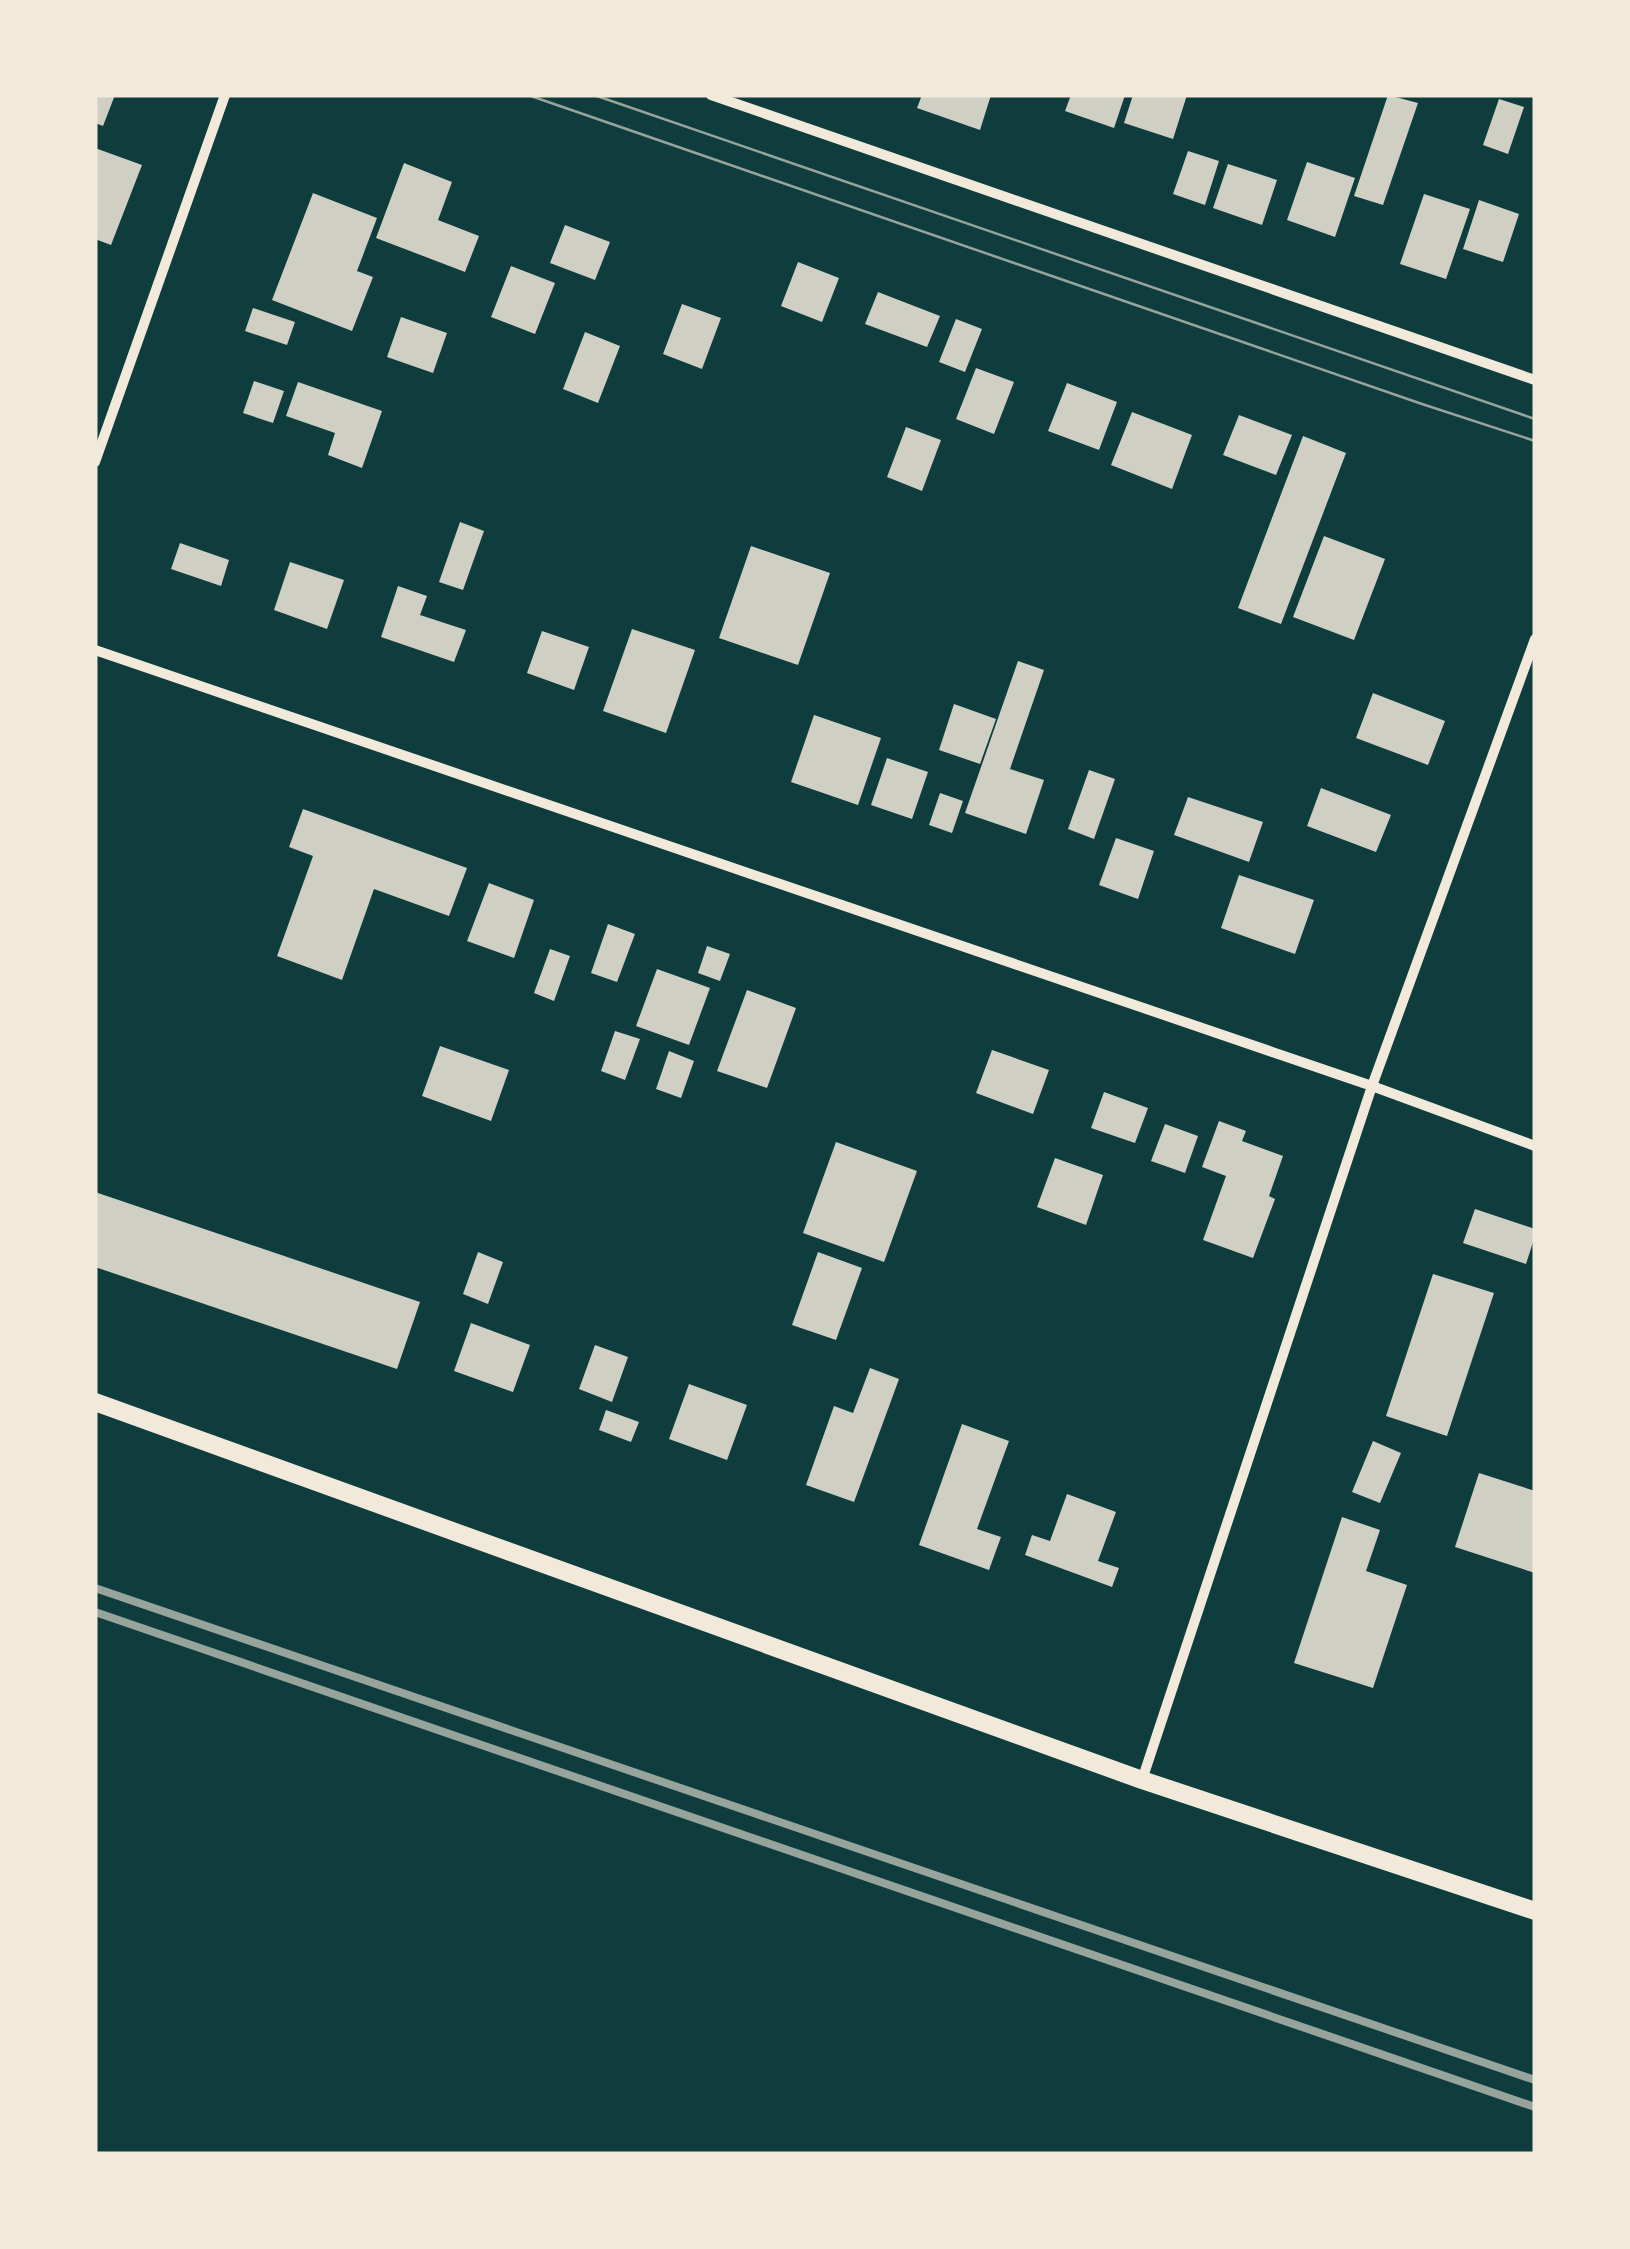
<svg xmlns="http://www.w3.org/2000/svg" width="1630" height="2249" font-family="'DejaVu Sans',sans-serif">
	<rect width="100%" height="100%" fill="#0f3d3e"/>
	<!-- building -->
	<path fill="#cfcfc3" d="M95,95H115L103,126L95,123Z
		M922,95H991L980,130L917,108Z
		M1071,95H1125L1114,128L1065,111Z
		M1133,95H1187L1173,139L1124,123Z
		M1388,95L1418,103L1383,205L1354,196Z
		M1499,99L1524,107L1508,154L1483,145Z
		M95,148L142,165L111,245L95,239Z
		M1188,151L1219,161L1205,205L1173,194Z
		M1307,162L1355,178L1335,237L1287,220Z
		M404,163L452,182L438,220L479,236L465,272L376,238Z
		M1228,164L1277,180L1262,225L1213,208Z
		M313,193L377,218L357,271L373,277L352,331L272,300Z
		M1424,194L1470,209L1446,279L1400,264Z
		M1479,200L1519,214L1503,262L1463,249Z
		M565,225L610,242L595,280L550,263Z
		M798,262L839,278L822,322L781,306Z
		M511,266L555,283L535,334L491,317Z
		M878,292L940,316L927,347L865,324Z
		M682,304L721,318L702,369L663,354Z
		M253,308L295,322L287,345L245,331Z
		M401,317L447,333L433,373L387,357Z
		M956,319L982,329L965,372L939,362Z
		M585,332L620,346L598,403L563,389Z
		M976,368L1014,382L994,434L956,419Z
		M254,381L284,391L273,423L243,413Z
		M298,382L382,411L362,468L328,455L335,433L286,416Z
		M1067,383L1117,402L1099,450L1048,431Z
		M1132,412L1192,435L1172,489L1111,465Z
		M1239,415L1292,435L1276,475L1223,455Z
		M906,427L941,440L922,491L887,477Z
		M1303,436L1346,453L1281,624L1238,608Z
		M460,522L484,531L463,590L439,582Z
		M1324,536L1385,559L1354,640L1293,617Z
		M180,543L229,560L221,586L171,569Z
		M751,546L830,573L798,665L719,638Z
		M290,562L344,580L327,629L274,610Z
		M398,586L427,596L420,615L466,630L454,662L381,637Z
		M632,629L695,650L666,733L603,711Z
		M542,631L589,647L574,690L527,673Z
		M1018,661L1044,670L1010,769L1044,780L1026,834L965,813Z
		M1373,693L1445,721L1428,765L1356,738Z
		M954,704L996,719L980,764L939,750Z
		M814,715L881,738L858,805L791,782Z
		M887,758L928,772L912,819L871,805Z
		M1089,770L1115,779L1094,839L1068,829Z
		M1321,788L1391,815L1376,852L1307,826Z
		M940,793L963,801L952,833L929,825Z
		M1188,797L1263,822L1249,862L1174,835Z
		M303,809L467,868L449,916L374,889L342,980L277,956L313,856L289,847Z
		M1116,838L1154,851L1138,899L1099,885Z
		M1239,875L1314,900L1295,954L1221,928Z
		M489,883L534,900L514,958L467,941Z
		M608,924L635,934L617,982L591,973Z
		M707,946L730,954L720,981L698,973Z
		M550,949L570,956L554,1001L534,993Z
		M657,969L710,988L689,1045L636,1026Z
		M747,990L796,1008L767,1088L717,1071Z
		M615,1031L640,1039L625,1080L601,1071Z
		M440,1046L509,1070L491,1121L422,1096Z
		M992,1050L1049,1070L1033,1114L976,1093Z
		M669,1051L694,1061L681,1098L656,1089Z
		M1104,1092L1148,1108L1135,1143L1091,1128Z
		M1219,1121L1246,1131L1242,1141L1283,1156L1269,1196L1275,1199L1253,1258L1203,1240L1226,1176L1202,1167Z
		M1165,1124L1198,1136L1185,1173L1151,1161Z
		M836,1142L917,1171L884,1262L803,1233Z
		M1055,1158L1103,1175L1086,1225L1037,1207Z
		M95,1192L420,1302L397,1369L95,1267Z
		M1475,1209L1535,1229V1236L1526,1264L1463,1243Z
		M478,1252L503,1262L488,1304L463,1294Z
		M818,1252L862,1268L836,1340L792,1325Z
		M1433,1274L1494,1293L1447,1436L1386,1416Z
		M471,1323L530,1345L513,1392L454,1371Z
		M595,1345L628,1357L612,1402L579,1389Z
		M870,1368L899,1379L854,1502L806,1485L834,1406L853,1413Z
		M689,1384L747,1405L727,1460L669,1439Z
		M606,1410L639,1422L631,1442L599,1430Z
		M962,1424L1009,1441L977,1529L1001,1537L989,1570L919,1545Z
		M1373,1441L1401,1453L1380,1503L1352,1492Z
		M1479,1473L1535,1491V1573L1455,1547Z
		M1067,1494L1116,1512L1098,1561L1119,1568L1112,1587L1025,1555L1032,1535L1050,1541Z
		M1342,1517L1380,1530L1366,1571L1407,1585L1373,1688L1294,1663Z"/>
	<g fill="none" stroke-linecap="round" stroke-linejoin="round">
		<!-- minor -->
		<path stroke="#f1e9da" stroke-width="10" d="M711,95L1535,380
			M95,462L225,95
			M95,650L1372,1086L1535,1146
			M1142,1780L1372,1086L1535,639"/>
		<!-- tertiary -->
		<path stroke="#f1e9da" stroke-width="18" d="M95,1402L1142,1780L1535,1911"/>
		<!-- tram -->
		<path stroke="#97a49c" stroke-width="2.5" d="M528,95L1422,404L1535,441
			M594,95L1535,419"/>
		<!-- rail -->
		<path stroke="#97a49c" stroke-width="8" d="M95,1588L1535,2080
			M95,1612L1535,2107"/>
	</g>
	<!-- border -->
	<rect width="1630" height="2249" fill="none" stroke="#f1e9da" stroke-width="195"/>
</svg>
